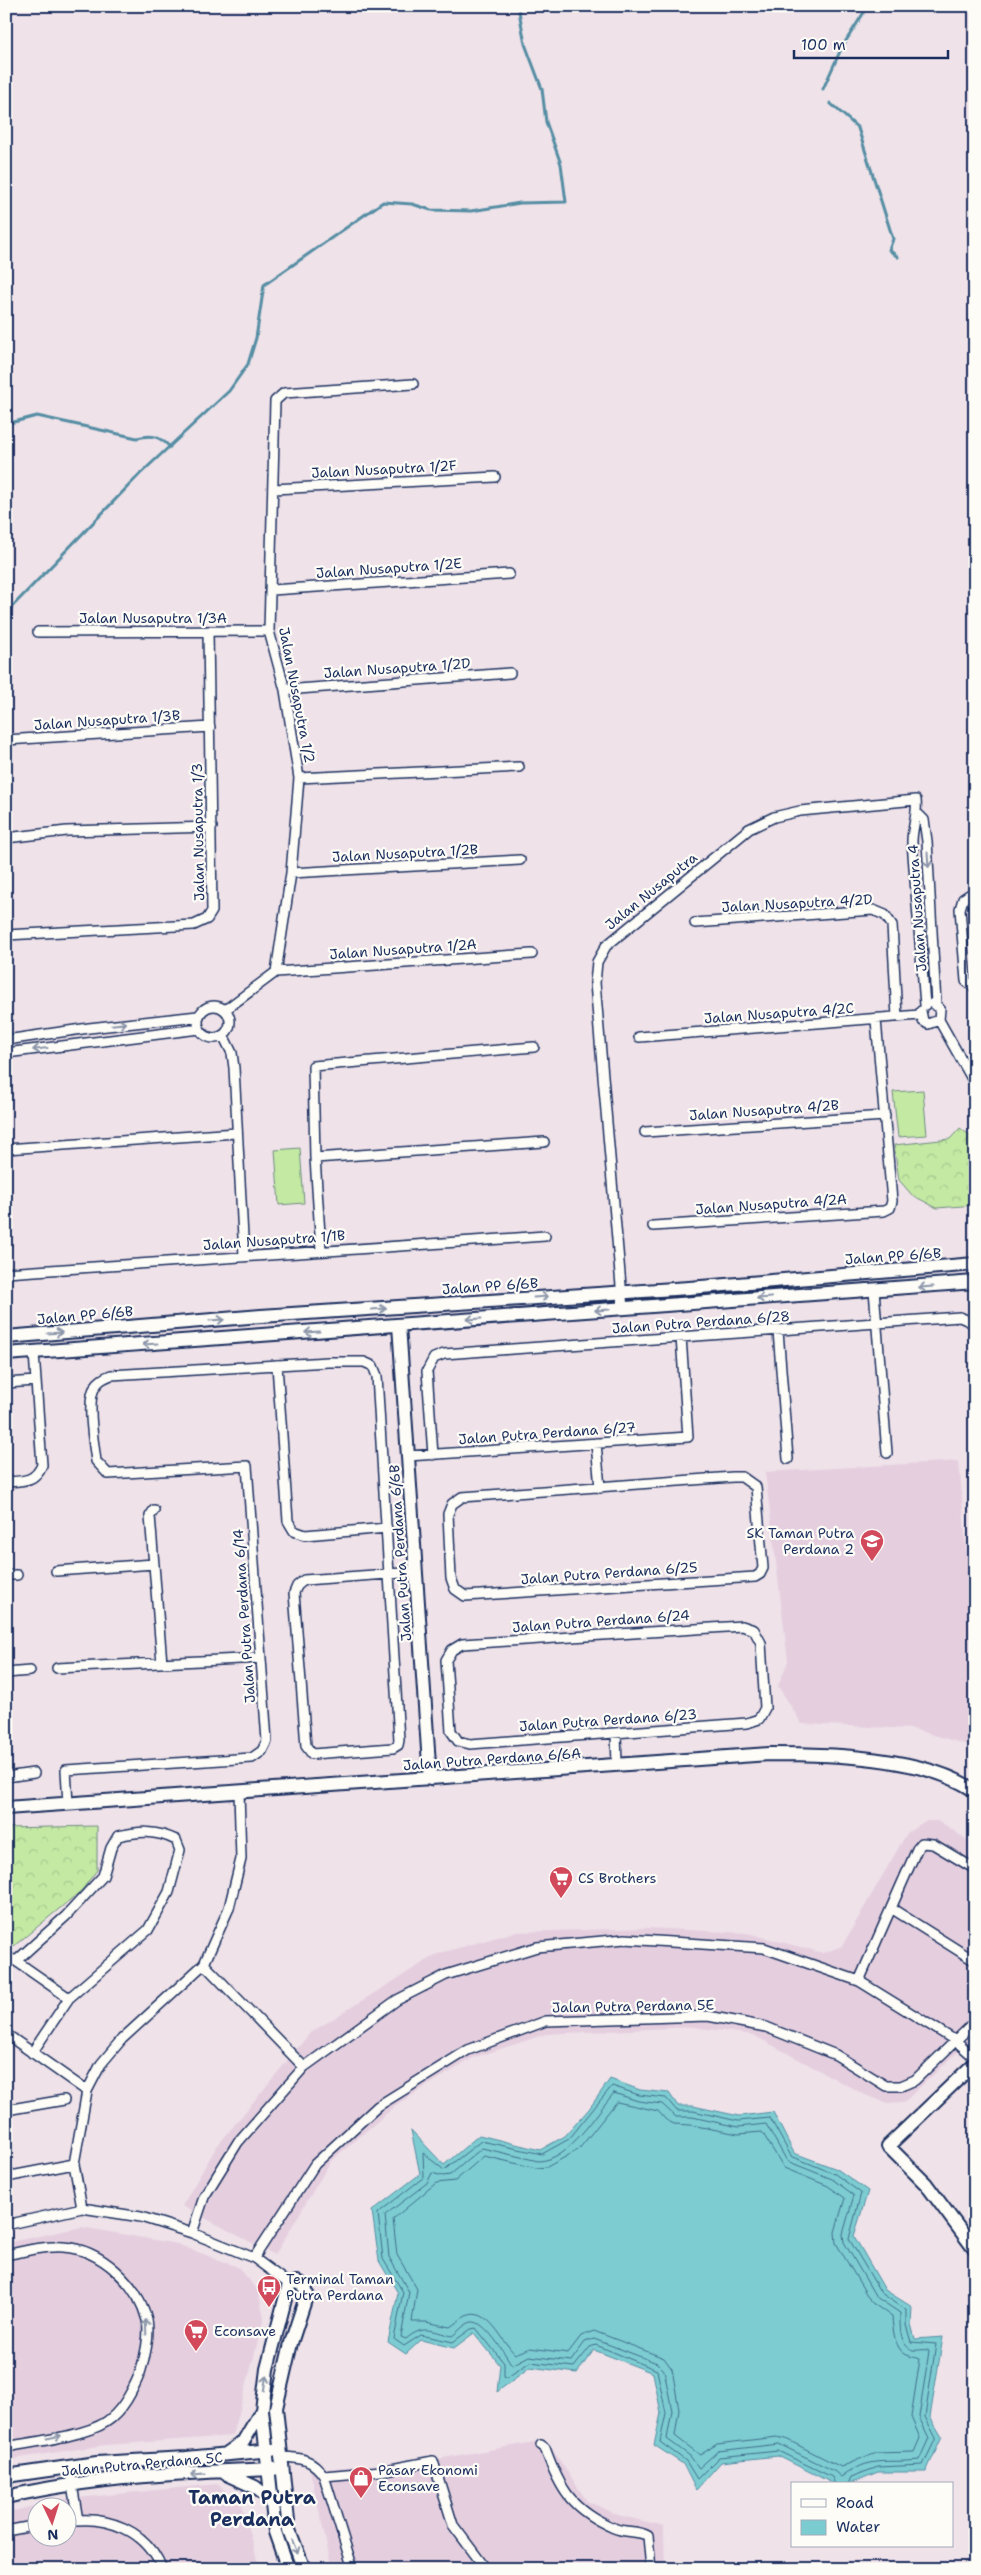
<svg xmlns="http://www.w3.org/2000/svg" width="981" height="2575" font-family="'Shantell Sans',sans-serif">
	<defs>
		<pattern id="forest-crowns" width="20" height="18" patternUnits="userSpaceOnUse" patternTransform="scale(1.25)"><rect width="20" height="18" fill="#c3e9a3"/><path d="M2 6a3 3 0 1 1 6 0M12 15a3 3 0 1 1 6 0" fill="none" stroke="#a7c88f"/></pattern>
	</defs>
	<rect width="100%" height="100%" fill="#efe2e9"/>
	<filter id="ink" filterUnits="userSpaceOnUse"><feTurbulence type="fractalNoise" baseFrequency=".02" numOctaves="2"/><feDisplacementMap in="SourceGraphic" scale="10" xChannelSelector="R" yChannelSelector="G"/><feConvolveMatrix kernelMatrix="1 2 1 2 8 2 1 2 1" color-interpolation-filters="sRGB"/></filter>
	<g filter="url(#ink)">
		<!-- built -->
		<path fill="#e5cfdf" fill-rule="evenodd" d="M959,1461L975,1653V1747L913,1729L802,1724L778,1686L788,1661L765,1472Z
			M925,1821H939L975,1845V2036L904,2102L887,2103L865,2095L753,2035L692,2027L546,2034L473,2058L399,2103L331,2161L275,2255L182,2206L217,2146L310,2033L437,1954L515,1932L647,1928L747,1933L823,1953L842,1946L907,1833Z
			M82,2227L177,2244L238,2267L258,2290L264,2318L233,2436L106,2445L6,2460V2243Z
			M546,2440L587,2501L618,2515L664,2526L665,2569H332L310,2470L431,2460Z
			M217,2484L240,2502L260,2569H6V2513L57,2500ZM38,2508H68V2538H38Z"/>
		<!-- forest -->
		<path fill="url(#forest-crowns)" stroke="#6f8c80" d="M960,1128L973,1138L975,1143V1205L937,1208L912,1195L899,1180L894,1145L950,1139Z
			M97,1826V1870L82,1890L14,1946L6,1947V1828Z"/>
		<!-- pitch -->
		<path fill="#c3e9a3" stroke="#6f8c80" d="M923,1090L927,1135L898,1137L893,1092Z
			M300,1148L304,1203L279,1205L275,1150Z"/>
		<!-- water -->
		<path fill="#7bccd1" stroke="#558da3" d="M610,2079L640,2090L669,2093L678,2106H693L739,2116L773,2112L794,2153L837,2169L868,2191L854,2236L885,2290L912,2307L911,2324L915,2339L943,2337L930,2417L942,2437L926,2472H878L848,2484H834L778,2456L721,2462L696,2490L683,2464L654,2445L661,2413L653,2373L594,2350L577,2373L530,2367L497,2392L500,2365L474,2333L454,2348L421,2340L406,2354L388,2342L398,2293L379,2261L372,2211L420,2174L411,2130L444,2165L479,2135L540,2150L565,2136L589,2109Z"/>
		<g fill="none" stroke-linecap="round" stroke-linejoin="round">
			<!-- shore -->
			<path stroke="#416e8c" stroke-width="1" d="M614,2093L638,2101L662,2104L676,2117H692L738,2127L766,2124L787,2161L832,2179L854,2195L843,2234L844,2242L876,2297L900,2313C900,2324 899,2346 913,2350C919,2351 924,2348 929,2351L919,2417L929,2438L919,2460C885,2464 872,2455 841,2477L834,2471L779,2444L718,2451L699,2468L690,2456L667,2439L672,2411L664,2370L657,2363L594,2339L585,2342L571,2361L529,2356L512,2365C506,2356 485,2320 472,2322C465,2323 458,2332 452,2336C431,2331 424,2324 406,2339L401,2337L409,2292L389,2257L385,2215L427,2183L432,2173L443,2176L450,2175L482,2148L538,2161C569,2161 596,2113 614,2093Z
				M617,2102L658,2111L666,2120L674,2124L691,2125L738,2134L762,2132L784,2168L828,2186L845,2198L835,2232L836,2243L871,2302L892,2317C893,2329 894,2347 905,2354C910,2357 916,2357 920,2359L911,2417L920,2438L914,2452L874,2453L841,2467L786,2439L777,2437L717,2444L700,2455L675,2436L679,2410L672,2369L664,2358L594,2331L581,2336L568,2353L530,2348L515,2354C502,2342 489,2306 466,2316C460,2319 455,2324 450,2327L426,2322H412L417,2289L397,2255L393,2219L436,2183L455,2181L484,2156L536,2168L547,2167L578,2150Z
				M835,2484L832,2477L778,2451L719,2457L697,2479L686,2461L660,2442L666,2413L657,2370L596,2345L590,2347L574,2367L530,2362L506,2378L504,2376V2363L476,2328L471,2329L453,2342L421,2335L404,2346L394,2339L403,2292L383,2259L378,2213L424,2177L423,2153L444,2170L481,2141L542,2154L569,2139L612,2086L639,2095L666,2098L677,2111H693L738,2121L770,2118L791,2156L835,2174L861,2193L849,2239L881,2293L906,2310V2325L911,2342L936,2344L925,2417L936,2438L923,2465L878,2467L851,2477L848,2484"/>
			<!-- stream -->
			<path stroke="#558da3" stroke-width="3" d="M823,89L842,47L868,6
				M830,103L858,128L893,239L889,250L898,257
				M6,424L37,416L137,438C152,434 159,436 170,447
				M6,613L140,474L229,391L248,364L256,338L264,285L383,202L412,204L431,210L471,211L520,203L566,202L561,164L546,122L542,89L525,44L518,6"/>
			<!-- street casing -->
			<g stroke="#1b2f5e" stroke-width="12">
				<path id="street" d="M274,489L495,477
					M272,590L509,574
					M38,632L269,631
					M285,690L510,673
					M6,740L210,727
					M299,778L519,767
					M917,813L924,820L927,841L936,1004
					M6,838L67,831L212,827
					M291,873L520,860
					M975,891L963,899L960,909L966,981L975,988
					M695,923L873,910L885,915L892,925L897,1017
					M6,935L194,925L207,919L212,911L208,631
					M276,972L532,954
					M933,1003L940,1009L939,1020L975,1084
					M198 1022a16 16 0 1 1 32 0a16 16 0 1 1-32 0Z
					M225,1010L276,972L291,873L299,778L285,690L269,631L275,401L284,393L413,384
					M921,1011L923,1021L928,1024L939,1020
					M223,1035L232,1053L234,1068L244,1256
					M639,1037L920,1015
					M6,1040L89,1028L198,1016
					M6,1053L199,1029
					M645,1132L885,1116
					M6,1149L236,1133
					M315,1158L544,1142
					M653,1226L884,1211L890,1208L892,1201L876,1020
					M321,1250L315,1158L313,1066L534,1047
					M6,1273L545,1236
					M874,1290L887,1453
					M623,1309L595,983L597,962L606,946L749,829L774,817L800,811L916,800C918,815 912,827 912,842L925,1005
					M778,1331L788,1459
					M277,1365L288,1521L294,1531L305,1535L387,1528
					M6,1383L36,1381
					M596,1443L600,1488
					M433,1455L427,1371L434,1358L444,1354L960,1317L971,1322L975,1328
					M408,1456L688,1437L681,1337
					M733,1477H742L756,1487L763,1568L760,1574L755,1577L465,1596L455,1589L451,1578L448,1514L452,1504L462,1497Z
					M6,1482C23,1481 35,1482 42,1465L34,1353
					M154,1510L150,1516L162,1663
					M56,1571L154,1564
					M6,1575H17
					M742,1626L754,1630L761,1643L765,1708L759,1719L747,1723L470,1744L458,1741L451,1731L446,1660L452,1650L462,1644Z
					M57,1668L261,1658
					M6,1673L30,1671
					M616,1733L617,1765
					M6,1777L34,1773
					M68,1804L66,1770L252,1758L262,1751L267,1741L247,1466L108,1474L96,1461C94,1445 86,1400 95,1387C99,1380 104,1378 111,1375L328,1362H364L373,1366L377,1376L399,1740L398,1745L393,1748L312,1754L306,1746L294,1593L297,1586L304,1580L416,1572
					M891,1908L975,1961
					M6,1957L16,1961L69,1998
					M16,1961L66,1916L103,1876L111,1848L118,1836C140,1831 155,1830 176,1840L180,1850L169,1892L148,1930L69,1998L32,2053
					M204,1964L304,2067
					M859,1981L917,1849L922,1843L933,1844L975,1869
					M6,2034L87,2091
					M6,2110L64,2100
					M6,2177L74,2164
					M82,2208L74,2164L87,2091L101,2064L122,2039L204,1964L229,1908L241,1859L239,1792
					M6,2225L82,2208L141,2217L192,2233L254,2258L289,2284
					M192,2233L204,2197L238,2142L304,2067L397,2000L446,1975L537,1947L625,1939L764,1948L859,1981L956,2041L975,2058
					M6,2255C24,2251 44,2246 63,2247C101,2249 138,2284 147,2320C150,2335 145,2358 140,2373C133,2390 123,2411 106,2422C85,2436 32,2442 6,2447
					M254,2258L315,2164L378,2106L468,2050L546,2021L708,2016L766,2027L836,2055L886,2086H901L915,2080L975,2022
					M541,2445L545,2448C560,2490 572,2510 614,2528C624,2533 638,2530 648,2536L651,2569
					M280,2457C300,2458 312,2458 324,2476L353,2569
					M69,2467L78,2520
					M324,2476L381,2471L433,2461L453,2525L486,2569
					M68,2521C107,2515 147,2530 162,2569
					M6,2531L38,2525"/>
			</g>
			<!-- secondary casing -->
			<g stroke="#1b2f5e" stroke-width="16">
				<path id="secondary" d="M399,1325L430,1779
					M6,1337L261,1316L689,1288L975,1264
					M6,1354L975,1282
					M6,1808L769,1754C828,1754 925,1756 975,1791
					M975,2063L888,2146L926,2184L975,2250
					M226,2454L243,2442L262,2410
					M226,2474L255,2487L269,2498
					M6,2476L97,2463L186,2458L272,2450
					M6,2497C93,2477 185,2472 274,2469
					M288,2569L275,2532L262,2410L267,2369L289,2284L297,2282L305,2286L307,2294L291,2343L276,2408L289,2530L304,2569"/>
			</g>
			<!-- street -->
			<use href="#street" stroke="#fdfcf7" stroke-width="9"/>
			<!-- secondary -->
			<use href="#secondary" stroke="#fdfcf7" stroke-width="12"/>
		</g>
		<!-- one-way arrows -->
		<defs><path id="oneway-shaft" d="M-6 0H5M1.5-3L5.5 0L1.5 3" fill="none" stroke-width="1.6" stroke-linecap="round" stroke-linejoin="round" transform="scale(1.25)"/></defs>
		<g stroke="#8c96aa">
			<use href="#oneway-shaft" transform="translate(928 860) rotate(86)"/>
			<use href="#oneway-shaft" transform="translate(119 1024) rotate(-6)"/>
			<use href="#oneway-shaft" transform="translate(40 1049) rotate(173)"/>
			<use href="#oneway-shaft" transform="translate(926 1287) rotate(176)"/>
			<use href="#oneway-shaft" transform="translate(541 1297) rotate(-4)"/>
			<use href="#oneway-shaft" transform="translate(764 1298) rotate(176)"/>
			<use href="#oneway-shaft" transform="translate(379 1309) rotate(-4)"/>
			<use href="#oneway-shaft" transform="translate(602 1310) rotate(176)"/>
			<use href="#oneway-shaft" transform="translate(474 1319) rotate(176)"/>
			<use href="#oneway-shaft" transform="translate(217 1320) rotate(-4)"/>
			<use href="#oneway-shaft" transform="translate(312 1332) rotate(176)"/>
			<use href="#oneway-shaft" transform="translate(55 1333) rotate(-4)"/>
			<use href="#oneway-shaft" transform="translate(150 1344) rotate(176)"/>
			<use href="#oneway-shaft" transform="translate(146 2327) rotate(-92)"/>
			<use href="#oneway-shaft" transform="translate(265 2383) rotate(-81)"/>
			<use href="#oneway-shaft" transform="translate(54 2437) rotate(-11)"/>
			<use href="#oneway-shaft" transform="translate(198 2474) rotate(176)"/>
			<use href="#oneway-shaft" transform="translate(295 2547) rotate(68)"/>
		</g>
	</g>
	<!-- icons -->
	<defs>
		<g id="school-pin" transform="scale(1.25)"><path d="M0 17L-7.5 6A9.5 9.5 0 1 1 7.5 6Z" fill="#d1495b" stroke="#fdfcf7"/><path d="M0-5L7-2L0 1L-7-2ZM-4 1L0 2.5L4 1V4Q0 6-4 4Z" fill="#fff"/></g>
		<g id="supermarket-pin" transform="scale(1.25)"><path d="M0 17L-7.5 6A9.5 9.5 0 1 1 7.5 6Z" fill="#d1495b" stroke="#fdfcf7"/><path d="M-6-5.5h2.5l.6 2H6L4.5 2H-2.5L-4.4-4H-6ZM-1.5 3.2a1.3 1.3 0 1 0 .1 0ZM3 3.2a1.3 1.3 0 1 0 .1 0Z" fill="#fff"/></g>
		<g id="bus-pin" transform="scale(1.25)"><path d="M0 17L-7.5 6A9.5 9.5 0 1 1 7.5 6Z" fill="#d1495b" stroke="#fdfcf7"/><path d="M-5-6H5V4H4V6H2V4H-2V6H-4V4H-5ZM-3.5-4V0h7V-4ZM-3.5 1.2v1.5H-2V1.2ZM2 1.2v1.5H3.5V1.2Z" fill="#fff"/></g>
		<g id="shop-pin" transform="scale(1.25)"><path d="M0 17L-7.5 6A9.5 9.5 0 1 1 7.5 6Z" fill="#d1495b" stroke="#fdfcf7"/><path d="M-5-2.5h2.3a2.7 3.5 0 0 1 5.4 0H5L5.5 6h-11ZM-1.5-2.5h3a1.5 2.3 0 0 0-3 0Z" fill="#fff"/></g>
	</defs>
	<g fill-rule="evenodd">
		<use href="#school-pin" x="872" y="1541"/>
		<use href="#supermarket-pin" x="561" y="1878"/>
		<use href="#bus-pin" x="269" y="2287"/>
		<use href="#supermarket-pin" x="196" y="2331"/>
		<use href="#shop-pin" x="361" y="2478"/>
	</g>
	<g text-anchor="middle" stroke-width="4.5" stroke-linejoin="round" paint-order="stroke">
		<!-- street labels -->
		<g font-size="14" fill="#1b2f5e" stroke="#fdfcf7">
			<text transform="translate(384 469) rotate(-3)" y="5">Jalan Nusaputra 1/2F</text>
			<text transform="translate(389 568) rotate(-4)" y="5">Jalan Nusaputra 1/2E</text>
			<text x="153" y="623">Jalan Nusaputra 1/3A</text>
			<text transform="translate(397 668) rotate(-4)" y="5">Jalan Nusaputra 1/2D</text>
			<text transform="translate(297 695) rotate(79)" y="5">Jalan Nusaputra 1/2</text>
			<text transform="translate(107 720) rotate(-4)" y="5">Jalan Nusaputra 1/3B</text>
			<text transform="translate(198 832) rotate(-91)" y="5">Jalan Nusaputra 1/3</text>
			<text transform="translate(405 853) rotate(-3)" y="5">Jalan Nusaputra 1/2B</text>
			<text transform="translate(651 891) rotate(-39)" y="5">Jalan Nusaputra</text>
			<text transform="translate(797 903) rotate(-3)" y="5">Jalan Nusaputra 4/2D</text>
			<text transform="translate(917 908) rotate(-94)" y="5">Jalan Nusaputra 4</text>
			<text transform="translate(403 949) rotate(-4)" y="5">Jalan Nusaputra 1/2A</text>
			<text transform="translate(779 1013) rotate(-4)" y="5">Jalan Nusaputra 4/2C</text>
			<text transform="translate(764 1110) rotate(-4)" y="5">Jalan Nusaputra 4/2B</text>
			<text transform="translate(771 1204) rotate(-4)" y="5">Jalan Nusaputra 4/2A</text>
			<text transform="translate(274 1240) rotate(-4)" y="5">Jalan Nusaputra 1/1B</text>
			<text transform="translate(893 1256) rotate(-4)" y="5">Jalan PP 6/6B</text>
			<text transform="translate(490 1286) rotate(-4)" y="5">Jalan PP 6/6B</text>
			<text transform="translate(85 1315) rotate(-5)" y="5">Jalan PP 6/6B</text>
			<text transform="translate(701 1322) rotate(-4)" y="5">Jalan Putra Perdana 6/28</text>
			<text transform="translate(547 1433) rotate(-4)" y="5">Jalan Putra Perdana 6/27</text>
			<text transform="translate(400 1553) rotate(-94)" y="5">Jalan Putra Perdana 6/6B</text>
			<text transform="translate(609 1573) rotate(-4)" y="5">Jalan Putra Perdana 6/25</text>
			<text transform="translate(244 1616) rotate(-94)" y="5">Jalan Putra Perdana 6/14</text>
			<text transform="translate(601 1621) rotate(-4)" y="5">Jalan Putra Perdana 6/24</text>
			<text transform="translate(608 1720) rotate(-4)" y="5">Jalan Putra Perdana 6/23</text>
			<text transform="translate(492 1759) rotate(-4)" y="5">Jalan Putra Perdana 6/6A</text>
			<text transform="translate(633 2006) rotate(-1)" y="5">Jalan Putra Perdana 5E</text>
			<text transform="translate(142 2464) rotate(-5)" y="5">Jalan Putra Perdana 5C</text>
		</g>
		<!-- poi labels -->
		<g font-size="14" fill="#1b2f5e" stroke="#fdfcf7" text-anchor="start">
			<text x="854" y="1538" text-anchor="end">SK Taman Putra<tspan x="854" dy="16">Perdana 2</tspan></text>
			<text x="578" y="1883">CS Brothers</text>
			<text x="286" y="2284">Terminal Taman<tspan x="286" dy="16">Putra Perdana</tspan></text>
			<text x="214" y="2336">Econsave</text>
			<text x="378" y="2475">Pasar Ekonomi<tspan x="378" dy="16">Econsave</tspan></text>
		</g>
		<!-- district labels -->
		<g font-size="19" font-weight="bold" fill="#1b2f5e" stroke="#fdfcf7">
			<text x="252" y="2504">Taman Putra<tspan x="252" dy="22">Perdana</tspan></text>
		</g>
	</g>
	<!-- margin -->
	<rect width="981" height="2575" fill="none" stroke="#fdfcf7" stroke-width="25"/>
	<rect x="12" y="12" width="956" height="2550" fill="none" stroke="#1b2f5e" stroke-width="2" filter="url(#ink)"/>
	<!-- legend -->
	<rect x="791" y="2482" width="162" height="65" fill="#fdfcf7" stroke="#a3aaba"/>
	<rect x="801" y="2499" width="25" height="8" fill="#fdfcf7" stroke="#a3aaba"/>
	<text x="836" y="2508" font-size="15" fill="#1b2f5e">Road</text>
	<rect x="801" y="2520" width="25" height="15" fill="#7bccd1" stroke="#a3aaba"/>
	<text x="836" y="2532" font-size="15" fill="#1b2f5e">Water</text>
	<!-- north arrow -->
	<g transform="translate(52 2522) rotate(176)"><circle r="24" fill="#fdfcf7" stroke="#a3aaba"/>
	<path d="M0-4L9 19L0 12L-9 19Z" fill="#d1495b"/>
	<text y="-8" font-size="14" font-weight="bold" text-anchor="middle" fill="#1b2f5e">N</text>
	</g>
	<!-- scale -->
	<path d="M794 50v8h154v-8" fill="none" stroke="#1b2f5e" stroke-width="2.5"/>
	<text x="801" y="50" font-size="15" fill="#1b2f5e" stroke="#fdfcf7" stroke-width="4" paint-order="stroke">100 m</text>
</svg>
